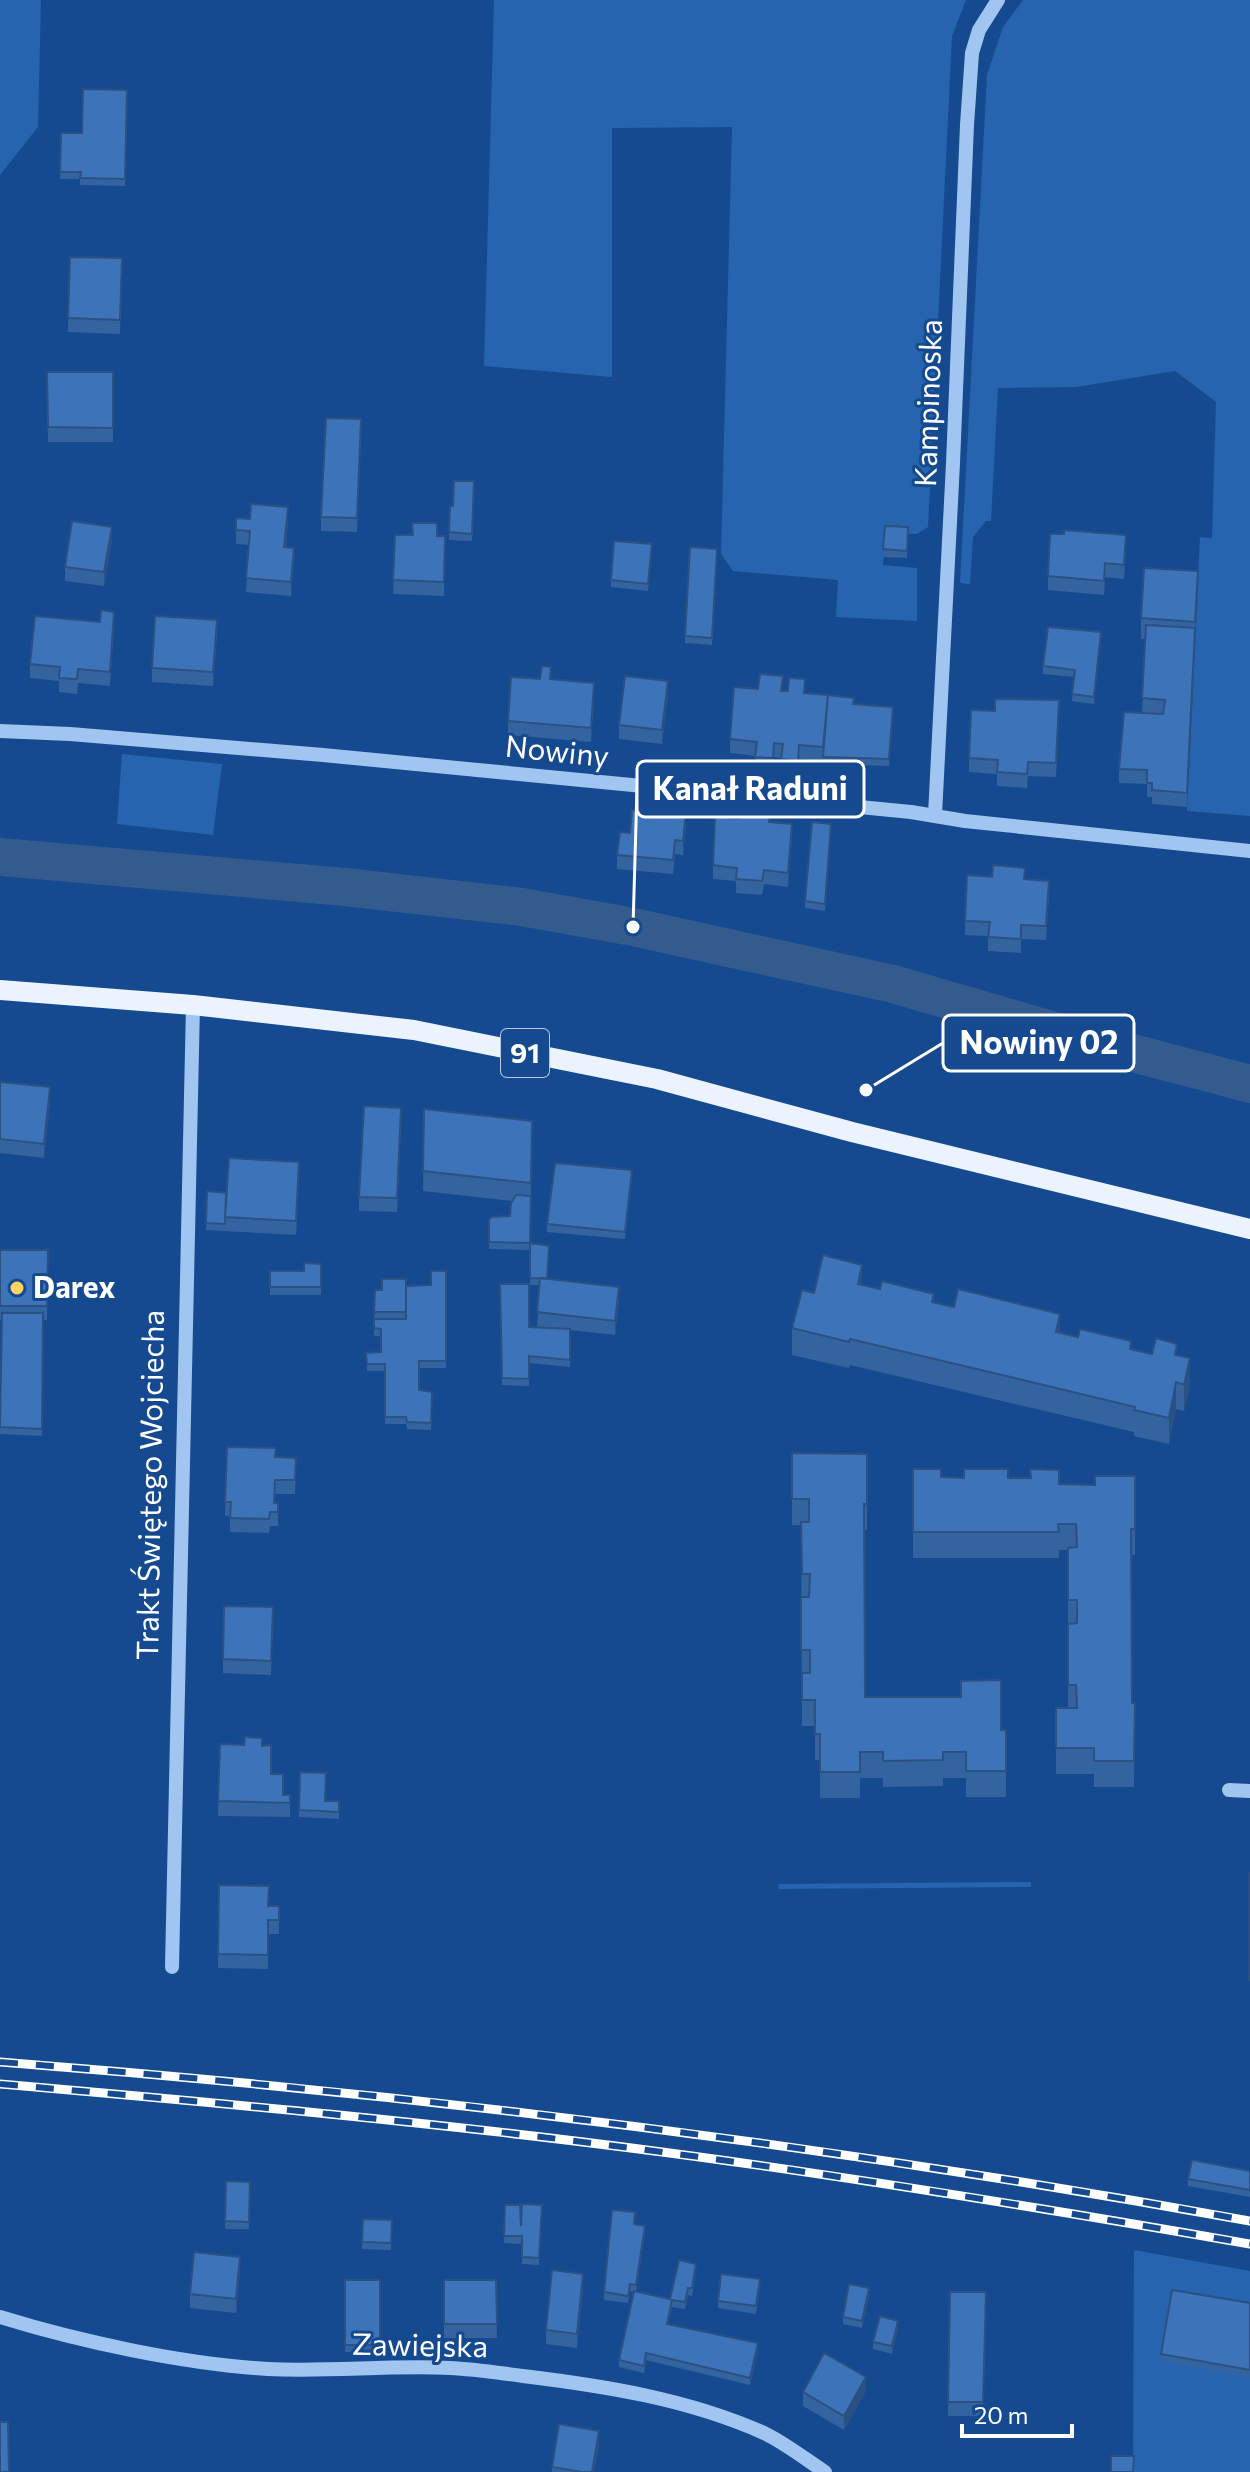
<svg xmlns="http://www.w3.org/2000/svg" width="1250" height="2472" font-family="Commissioner,sans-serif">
	<rect width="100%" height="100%" fill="#154a90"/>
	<!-- green -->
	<path fill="#2764af" d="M0,0H41L38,127L0,175Z
		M494,0H966L952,36L928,527L917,534L885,533L883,565L917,568V621L836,617L838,580L733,571L721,554L732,127L612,128V377L484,366Z
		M1023,0H1250V816L1187,811L1200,537L1212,538L1216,402L1175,371L1076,387L998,388L991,521H986L973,537L970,584L960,583L987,75L1003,27Z
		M122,754L222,764L213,835L117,824Z
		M1031,1882V1887L779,1889L778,1884Z
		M1134,2250L1250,2271V2472H1133Z"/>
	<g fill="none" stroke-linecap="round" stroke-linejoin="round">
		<!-- canal -->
		<path stroke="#335b8e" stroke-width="38" d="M0,857L345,887L522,907L633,927L893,984L1110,1047L1250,1084"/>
		<!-- minor -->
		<path stroke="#a1c5f1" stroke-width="14" d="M0,731L70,734L323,755L911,812L965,821L1250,851
			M935,815L953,463L967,125L972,53L979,30L998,0
			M1229,1790L1250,1791
			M172,1967L193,1005
			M0,2317C81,2342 184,2364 268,2369C329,2372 390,2365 450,2368C474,2369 499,2373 523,2376C605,2386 688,2399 764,2433C785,2443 805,2459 825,2472"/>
		<!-- major -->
		<path stroke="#ebf3ff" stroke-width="20" d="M0,990L193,1005L414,1030L657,1079L852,1132L1250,1229"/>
		<!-- rail casing -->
		<g stroke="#fff" stroke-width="9">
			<path id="rail" d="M0,2062C419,2094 836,2146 1250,2221
				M0,2084C221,2103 442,2123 662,2152C859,2178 1054,2210 1250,2244"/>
		</g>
		<!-- rail -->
		<use href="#rail" stroke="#154a90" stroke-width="6" stroke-dasharray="18" stroke-linecap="butt"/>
	</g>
	<!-- wall -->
	<path fill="#34649f" d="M127,90L125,186L80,185V179H60L61,133H82Z
		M70,257L122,258L120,334L68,332Z
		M47,372H113V442H48Z
		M361,433L357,532L321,531V517Z
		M474,481L472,541L449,540L450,506H453Z
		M236,518L288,521L286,547L294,562L291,596L246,592L249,545L236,544Z
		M908,527L907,558L883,557V549Z
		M395,535L445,536L444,596L393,594Z
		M112,541L104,586L65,581V567Z
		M717,549L712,645L685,643V636Z
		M1126,549L1124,579L1105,577L1104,595L1048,590V576Z
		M652,551L648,591L611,587V580Z
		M1198,592L1187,807L1152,804V797H1147V784L1119,783V769L1142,712L1146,639H1141V618Z
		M114,626L110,686L78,683L77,694L59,692V681L30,678V664Z
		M217,634L213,686L152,682V668Z
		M1101,639L1094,704L1072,701L1074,677L1043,674V666Z
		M551,680L594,697L591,742L508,735V721Z
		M783,691L805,693L893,714L889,766L823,764V761L799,759L798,775L781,773V758L774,757L773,772L755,771L756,756L730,753V739Z
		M668,695L662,744L619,739V725Z
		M1059,714L1056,777L1028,776L1027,788L997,786V774L969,772V758Z
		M770,822L792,838L788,887L764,884L762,895L736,893V881L713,879V865Z
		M686,826L683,855L675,854L673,874L617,869V855L630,833Z
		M831,831L825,911L805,908V901Z
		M1025,879L1049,895L1046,940L1021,939V953L988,951V936L965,935V921Z
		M0,1082L50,1101L44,1158L0,1153Z
		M424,1109L532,1121L530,1243L548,1279L619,1301L615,1335L570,1330V1367L529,1363V1386L502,1385L500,1284L529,1327H537L540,1285H530V1250L489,1249V1220L510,1216L512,1201L423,1191Z
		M401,1122L397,1212L359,1211V1197Z
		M299,1176L296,1235L206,1230L207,1191L226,1193Z
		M632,1177L625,1239L547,1232V1224Z
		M0,1250H48L47,1320H43L42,1436L0,1434L2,1320H0Z
		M321,1264V1295H270V1271H304Z
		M446,1271V1368H419V1390L432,1392L431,1430L407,1429L406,1424H385V1371H367L366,1353L381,1352V1336H374L375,1290L406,1286L431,1285Z
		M862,1285L1152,1354L1177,1356L1190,1385L1184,1411L1176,1409L1169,1444L1134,1436V1432L1002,1401L850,1365L849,1368L792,1355V1328L814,1293Z
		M227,1447L276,1457L296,1458L295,1494H275V1503H278V1526H270L269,1533L230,1532V1516H225Z
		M792,1453L867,1454V1530H864L865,1697L1001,1730H1006V1797H966V1778H943V1786L883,1787V1778H860V1798H820V1760H815V1726H802L801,1525H792Z
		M913,1469L941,1477L1008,1478L1059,1484L1095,1485L1135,1476V1555H1131L1132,1703L1135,1704L1134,1787H1094V1774H1056V1708H1068V1550H1059V1558H913Z
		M273,1607L271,1675L223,1673V1659Z
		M220,1744L262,1746L271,1774L283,1795H290V1817L218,1816Z
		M300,1772L325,1801H339V1819L299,1817Z
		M219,1885L269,1906L279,1920V1934H268V1969L218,1968Z
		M1250,2171V2197L1188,2186V2179Z
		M226,2181L250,2182L249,2229H225Z
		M505,2205L521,2226L542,2205L539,2265L522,2264V2244L504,2243Z
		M363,2219L392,2220L391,2250L362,2249Z
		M635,2219V2224L645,2233L636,2291L670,2299L696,2271L692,2296L688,2295L685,2309L672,2307L668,2324L758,2350L750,2385L646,2360L644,2373L619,2367V2360L634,2292L630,2291L628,2303L604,2300V2292Z
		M240,2271L236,2313L190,2308V2294Z
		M345,2280H380V2353L345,2352Z
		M444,2280H496L497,2338H444Z
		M760,2286L756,2314L718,2308V2301Z
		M583,2288L577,2348L546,2344V2330Z
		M950,2292H986L983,2416H948Z
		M869,2296L862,2328L843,2324V2317Z
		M1250,2303V2377L1161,2361V2354Z
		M898,2328L892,2354L873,2349V2342Z
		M866,2391L844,2430L803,2406V2392Z
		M599,2445L594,2472H552V2467Z"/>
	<!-- shaded-wall -->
	<path fill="#2b5182" d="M288,507V521L284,561V547Z
		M112,527V541L104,586V572Z
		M294,548V562L291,596V582Z
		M1198,571V592L1187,807V793Z
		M217,620V634L213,686V672Z
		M668,681V695L662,744V730Z
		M594,683V697L591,742V728Z
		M686,812V826L683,855V841Z
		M792,824V838L788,887V873Z
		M50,1087V1101L44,1158V1144Z
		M862,1265V1291L858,1284Z
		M619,1287V1301L615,1335V1321Z
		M1060,1314V1340L1056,1332Z
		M1190,1358V1385L1184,1411V1385Z
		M1176,1382V1409L1169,1444V1418Z
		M645,2226V2233L636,2292V2285Z
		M240,2257V2271L236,2313V2299Z
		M583,2274V2288L577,2348V2334Z
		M869,2288V2296L862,2328V2321Z
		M898,2321V2328L892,2354V2346Z
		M758,2343V2350L750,2385V2378Z
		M866,2377V2391L844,2430V2416Z
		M599,2431V2445L594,2472H592Z"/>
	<!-- building -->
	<path fill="#3d74b9" stroke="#2b5182" stroke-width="2" d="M83,89L127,90L125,179L80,178L81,172H60L61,133H82Z
		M70,257L122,258L120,320L68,318Z
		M47,372H113V428L48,427Z
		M326,418L361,419L357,518L321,517Z
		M454,481H474L472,534L449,532L450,506H453Z
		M251,504L288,507L284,547L294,548L291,582L246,578L250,531L236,530V518L250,519Z
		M72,521L112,527L104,572L65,567Z
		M412,523H437V536H445L444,582L393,580L395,535H413Z
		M885,526L908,527L907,551L883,549Z
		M1064,530L1126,535L1124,565L1105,563L1104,581L1048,576L1050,534H1064Z
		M614,541L652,544L648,584L611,580Z
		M690,547L717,549L712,638L685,636Z
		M1144,568L1198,571L1195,622L1141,618Z
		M101,610L114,612L110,672L78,669L77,679L59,678L60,667L30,664L35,616L100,622Z
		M155,616L217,620L213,672L152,668Z
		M1146,625L1195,628L1187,793L1152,790V783H1147V770L1119,769L1124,712L1163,714L1165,700L1142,698Z
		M1048,627L1101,632L1094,697L1072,694L1075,670L1043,666Z
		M542,666L551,667L550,679L594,683L591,728L508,721L511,677L540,679Z
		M760,674L783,676L781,691H788L789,678L805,679L804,693L828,695L823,747L799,745L798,761L781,759L783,744L774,743L773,758L755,757L757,742L730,739L734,687L758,689Z
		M625,676L668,681L662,730L619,725Z
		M828,695L854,698L853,704L893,707L889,759L823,757Z
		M995,699L1059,700L1056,763L1028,762L1027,774L997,772L998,760L969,758L971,710L995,711Z
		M740,806L770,809L769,822L792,824L788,873L764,870L762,881L736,879L737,868L713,865L715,816L739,818Z
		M632,810L686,812L683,841L675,840L673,860L617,855L620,832L630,833Z
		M812,822L831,824L825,904L805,901Z
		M993,865L1025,868L1024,879L1049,881L1046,926L1021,925V939L988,937L990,922L965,921L967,875L992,877Z
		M0,1082L50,1087L44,1144L0,1139Z
		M364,1106L401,1108L397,1198L359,1197Z
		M424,1109L532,1121L531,1183L423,1171Z
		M229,1158L299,1162L296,1221L225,1217Z
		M555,1163L632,1170L625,1232L547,1224Z
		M207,1191L226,1193L225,1224L206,1223Z
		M516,1195L531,1196L530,1243L549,1246L547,1279L530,1278V1243L489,1242V1220L492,1217L510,1216L511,1203Z
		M0,1250H48L47,1306H0Z
		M823,1255L862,1265L858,1284L880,1289L882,1281L934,1294L932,1302L954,1307L958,1289L1060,1314L1056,1332L1078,1337L1080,1329L1131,1341L1130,1349L1152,1354L1156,1338L1177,1344L1175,1355L1190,1358L1184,1385L1176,1382L1169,1418L1134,1410L1135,1407L1002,1375L850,1339L849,1342L792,1328L802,1290L814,1293Z
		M304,1263L321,1264V1287H270V1271H304Z
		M431,1271H446V1361H419V1390L432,1392L431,1423L407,1422L406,1417H385V1364H367L366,1353L381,1352V1329L374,1328V1319H406V1286L431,1285Z
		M540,1278L619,1287L615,1321L537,1312Z
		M382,1279H406V1312H374L375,1290H382Z
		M500,1284H529V1327L570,1329V1360L529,1356V1379L502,1378Z
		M2,1313H43L42,1429L0,1427Z
		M227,1447L276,1448L275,1457L296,1458L295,1480H275L274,1503H278V1512H270L269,1519L230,1518L231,1502H225Z
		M792,1453L867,1454V1504H864L865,1697H961V1681L1001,1680V1730H1006V1771H966V1752H943V1760L883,1761V1752H860V1772H820V1734H815V1700H802V1673H810V1650H801V1597H809L810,1574H802L801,1522H809V1499H792Z
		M913,1469H941V1477L964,1478V1469H1008V1478H1031L1030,1469L1059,1470V1484L1095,1485V1476H1135V1529H1131L1132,1703L1135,1704L1134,1761H1094V1748H1056V1708H1077L1076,1685H1068V1624L1077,1623V1600H1068V1548L1077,1547L1076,1524H1058L1059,1532H913Z
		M224,1606L273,1607L271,1661L223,1659Z
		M245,1737L262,1738V1746L271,1745V1774H283V1795H290V1803L218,1801L220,1744L244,1745Z
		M300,1772L326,1773L325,1801H339V1812L299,1810Z
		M1249,1873H1250V1980H1249Z
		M219,1885L269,1886L268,1906H279V1920H268V1955L218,1954Z
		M1192,2160L1250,2171V2190L1188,2179Z
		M226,2181L250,2182L249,2222L225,2221Z
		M522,2204L542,2205L539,2258L522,2257V2236H504L505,2205H520L521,2226Z
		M612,2210L635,2212L634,2224L645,2226L636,2285L630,2284L628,2296L604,2292Z
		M363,2219L392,2220L391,2243L362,2242Z
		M194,2252L240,2257L236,2299L190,2294Z
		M679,2260L696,2264L692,2288H688L685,2302L672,2300L667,2324L758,2343L750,2378L646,2353L644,2366L619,2360L634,2291L670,2299Z
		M552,2270L583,2274L577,2334L546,2330Z
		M721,2274L760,2279L756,2306L718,2301Z
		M345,2280H380V2345H345Z
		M444,2280H496L497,2324H444Z
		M849,2284L869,2288L862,2321L843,2317Z
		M1172,2290L1250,2303V2370L1161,2354Z
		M950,2292H986L983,2402H948Z
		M880,2316L898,2321L892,2346L873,2342Z
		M824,2353L866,2377L844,2416L803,2392Z
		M0,2422H8L9,2472H0Z
		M559,2424L599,2431L592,2472H582L552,2467Z
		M1111,2456H1134L1133,2472H1111Z"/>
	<!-- markers -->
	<circle fill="#ffd261" stroke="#154a90" stroke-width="3" cx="17" cy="1288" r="8"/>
	<g text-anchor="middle" stroke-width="6" stroke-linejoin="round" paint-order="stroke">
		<!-- shield labels -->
		<rect fill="#154a90" stroke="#b9c9de" stroke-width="2" x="501" y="1029" width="48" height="48" rx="6"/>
		<g font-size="28" font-weight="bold" fill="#fff">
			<text x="525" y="1063">91</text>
		</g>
		<!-- street labels -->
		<g font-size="30" fill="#fff" stroke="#154a90">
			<text transform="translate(929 403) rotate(-88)" y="10">Kampinoska</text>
			<text transform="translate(557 752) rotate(6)" y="10">Nowiny</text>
			<text transform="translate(151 1485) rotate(-89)" y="10">Trakt Świętego Wojciecha</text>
			<text transform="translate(420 2346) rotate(1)" y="10">Zawiejska</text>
		</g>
		<!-- poi labels -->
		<g font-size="30" font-weight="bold" fill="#fff" stroke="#154a90" text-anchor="start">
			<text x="33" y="1298">Darex</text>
		</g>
	</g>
	<!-- callouts -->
	<path fill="none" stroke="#fff" stroke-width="3" d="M633 927L637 789M866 1090L943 1043"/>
	<g fill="#fff" stroke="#154a90" stroke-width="3">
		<circle cx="633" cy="927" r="8"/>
		<circle cx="866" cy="1090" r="8"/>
	</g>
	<g fill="#154a90" stroke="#fff" stroke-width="3">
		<rect x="637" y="761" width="227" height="56" rx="8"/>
		<rect x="943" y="1015" width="191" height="56" rx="8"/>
	</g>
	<g font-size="32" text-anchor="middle" font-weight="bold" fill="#fff">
		<text x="750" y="800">Kanał Raduni</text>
		<text x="1039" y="1054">Nowiny 02</text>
	</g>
	<!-- scale -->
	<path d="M962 2424v12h110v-12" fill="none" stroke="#ffffff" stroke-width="4"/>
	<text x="974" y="2424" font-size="24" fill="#ffffff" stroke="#154a90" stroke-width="6" paint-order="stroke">20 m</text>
</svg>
